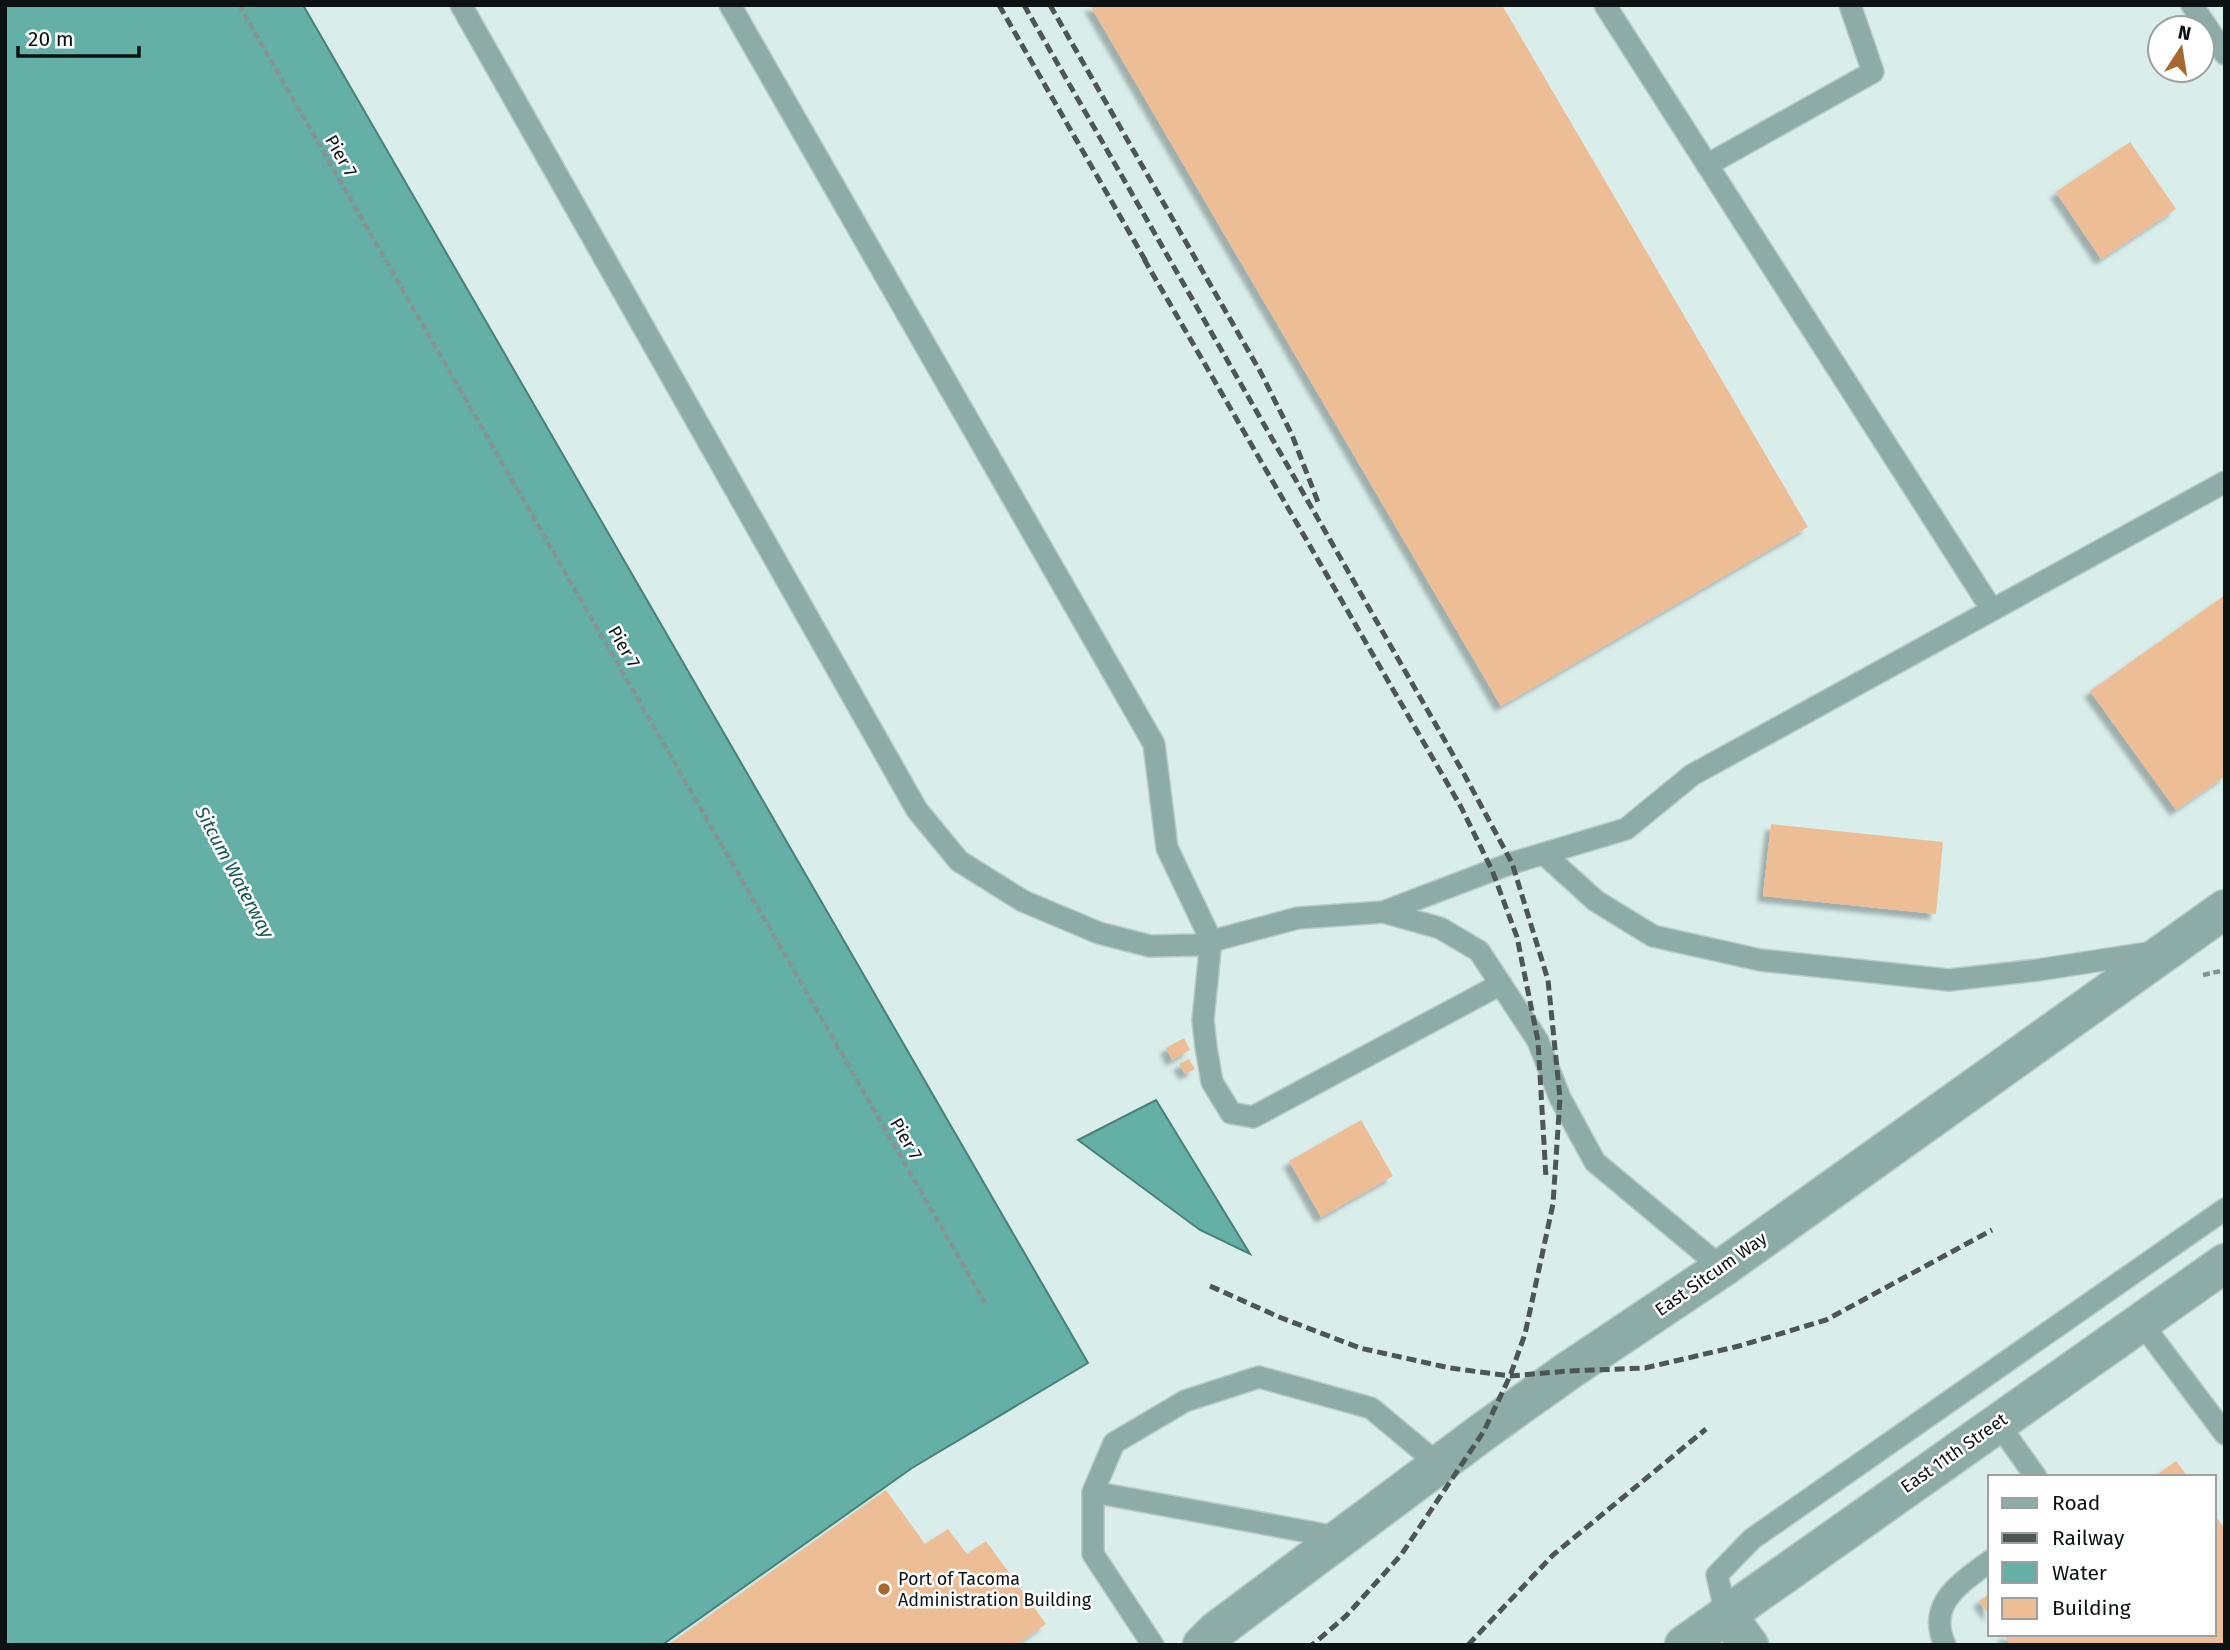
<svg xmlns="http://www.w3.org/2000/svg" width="2230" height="1650" font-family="'Fira Sans',sans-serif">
	<defs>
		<filter id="shadow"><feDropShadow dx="-6" dy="6" stdDeviation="2" flood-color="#0004"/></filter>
	</defs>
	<rect width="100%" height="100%" fill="#d9eeeb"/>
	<!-- water -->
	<path fill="#64afa6" stroke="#498079" stroke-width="2" d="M5,5H303L1088,1363L912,1468L662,1645H5Z
		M1156,1100L1250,1254L1200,1230L1078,1140Z"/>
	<!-- building -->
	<path fill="#edbd96" filter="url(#shadow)" d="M1090,5H1502L1808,527L1501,706Z
		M2130,142L2176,209L2101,259L2056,192Z
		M2225,595V776L2176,810L2090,691Z
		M1771,824L1943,842L1936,914L1763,896Z
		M1184,1038L1190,1050L1172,1060L1166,1048Z
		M1189,1059L1195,1069L1185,1074L1179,1064Z
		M1361,1120L1393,1176L1321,1217L1289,1161Z
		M2176,1461L2188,1477H2154Z
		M886,1490L925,1544L948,1529L967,1554L986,1541L1046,1624L1016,1645H668Z
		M2214,1514L2225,1529V1645H2011L2003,1634H2214Z
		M1990,1593V1616L1979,1601Z"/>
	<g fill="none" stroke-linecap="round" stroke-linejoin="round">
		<!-- service casing -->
		<g stroke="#b8cbc8" stroke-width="24">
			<path id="service" d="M461,5L917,810L959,861L1023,901L1099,933L1150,946L1197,945L1298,918L1383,912L1440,928L1479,951L1538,1041L1560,1098L1595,1162L1722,1268
				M730,5L1154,744L1167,848L1211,940L1203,1020L1206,1047L1212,1082L1231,1113L1253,1117L1501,984
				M1605,5L1992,610
				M2192,5L2225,54
				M1707,165L1873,72L1850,5
				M1544,854L1596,901L1653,936L1760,960L1949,980L2038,970L2154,952
				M1383,912L1512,863L1626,829L1692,775L2225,482
				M2140,1321L2225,1434
				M1997,1422L2036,1477
				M1093,1492L1342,1538
				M1726,1614L1717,1575L1752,1539L2225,1209
				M1153,1645L1093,1554V1492L1114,1443L1185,1401L1259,1377L1371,1408L1438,1464
				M1945,1645C1926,1603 1961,1583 1990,1561"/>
		</g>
		<!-- minor casing -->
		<g stroke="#b8cbc8" stroke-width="41">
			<path id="minor" d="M1726,1614L1749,1645
				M1202,1645L1216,1631L1484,1431L1568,1371L1722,1268L2225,909"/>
		</g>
		<!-- tertiary casing -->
		<g stroke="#b8cbc8" stroke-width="41">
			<path id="tertiary" d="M1684,1645L2225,1263"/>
		</g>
		<!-- path -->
		<path stroke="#859492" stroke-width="4.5" stroke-dasharray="7 3.5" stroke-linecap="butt" d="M239,5L985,1303
			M2203,975L2225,970"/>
		<!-- service -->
		<use href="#service" stroke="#8daca7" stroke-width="21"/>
		<!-- minor -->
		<use href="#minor" stroke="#8daca7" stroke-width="38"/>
		<!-- tertiary -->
		<use href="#tertiary" stroke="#8daca7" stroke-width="38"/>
		<!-- rail -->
		<path stroke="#4b5655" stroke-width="5" stroke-dasharray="10 5" stroke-linecap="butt" d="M999,5L1148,265
			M1024,5L1464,774L1512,863L1548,980L1560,1098L1553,1204L1525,1334L1510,1376L1484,1431L1401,1555L1346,1616L1312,1645
			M1050,5L1261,373L1292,435L1318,502
			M1144,259L1461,807L1492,870L1517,937L1538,1041L1546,1178
			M1210,1286L1279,1317L1360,1348L1450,1368L1510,1376L1568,1371L1645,1368L1739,1346L1826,1320L1992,1230
			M1468,1645L1553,1555L1706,1429"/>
	</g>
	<!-- markers -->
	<circle fill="#a6682e" stroke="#fff" stroke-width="2.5" cx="884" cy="1589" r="7"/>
	<g text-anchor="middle" stroke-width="5" stroke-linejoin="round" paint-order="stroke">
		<!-- street labels -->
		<g font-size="18" fill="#0b1211" stroke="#fff">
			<text transform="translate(341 156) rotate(60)" y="6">Pier 7</text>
			<text transform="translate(624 647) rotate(60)" y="6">Pier 7</text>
			<text transform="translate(906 1139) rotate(60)" y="6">Pier 7</text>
			<text transform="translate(1711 1274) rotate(-35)" y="6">East Sitcum Way</text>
			<text transform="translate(1954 1453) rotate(-35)" y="6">East 11th Street</text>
		</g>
		<!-- poi labels -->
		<g font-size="18" fill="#0b1211" stroke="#fff" text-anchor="start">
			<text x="898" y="1585">Port of Tacoma<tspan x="898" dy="21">Administration Building</tspan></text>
		</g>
		<!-- water labels -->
		<g font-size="19" font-style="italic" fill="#175651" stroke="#fff">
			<text transform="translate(235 872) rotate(62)" y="7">Sitcum Waterway</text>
		</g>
	</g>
	<!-- border -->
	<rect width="2230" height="1650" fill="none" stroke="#0b1211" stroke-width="14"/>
	<!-- legend -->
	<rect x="1988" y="1475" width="228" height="161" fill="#ffffff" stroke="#9da0a0" stroke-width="2"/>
	<rect x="2002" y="1498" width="35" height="10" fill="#8daca7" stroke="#9da0a0" stroke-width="2"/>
	<text x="2052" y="1510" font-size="21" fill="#0b1211">Road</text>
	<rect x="2002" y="1533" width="35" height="10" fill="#4b5655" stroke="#9da0a0" stroke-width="2"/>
	<text x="2052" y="1545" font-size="21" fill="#0b1211">Railway</text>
	<rect x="2002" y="1562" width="35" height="21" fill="#64afa6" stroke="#9da0a0" stroke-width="2"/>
	<text x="2052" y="1580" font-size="21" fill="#0b1211">Water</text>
	<rect x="2002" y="1598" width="35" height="21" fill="#edbd96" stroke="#9da0a0" stroke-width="2"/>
	<text x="2052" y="1615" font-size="21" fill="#0b1211">Building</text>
	<!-- north arrow -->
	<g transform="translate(2181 49) rotate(12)"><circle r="33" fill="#ffffff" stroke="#9da0a0" stroke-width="2"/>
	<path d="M0-5L12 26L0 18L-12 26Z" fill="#a6682e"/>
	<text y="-10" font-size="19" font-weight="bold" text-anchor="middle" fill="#0b1211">N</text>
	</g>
	<!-- scale -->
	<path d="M18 46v10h121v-10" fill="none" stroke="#0b1211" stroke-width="3.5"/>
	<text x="28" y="46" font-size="21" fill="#0b1211" stroke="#ffffff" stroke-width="5" paint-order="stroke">20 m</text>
</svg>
